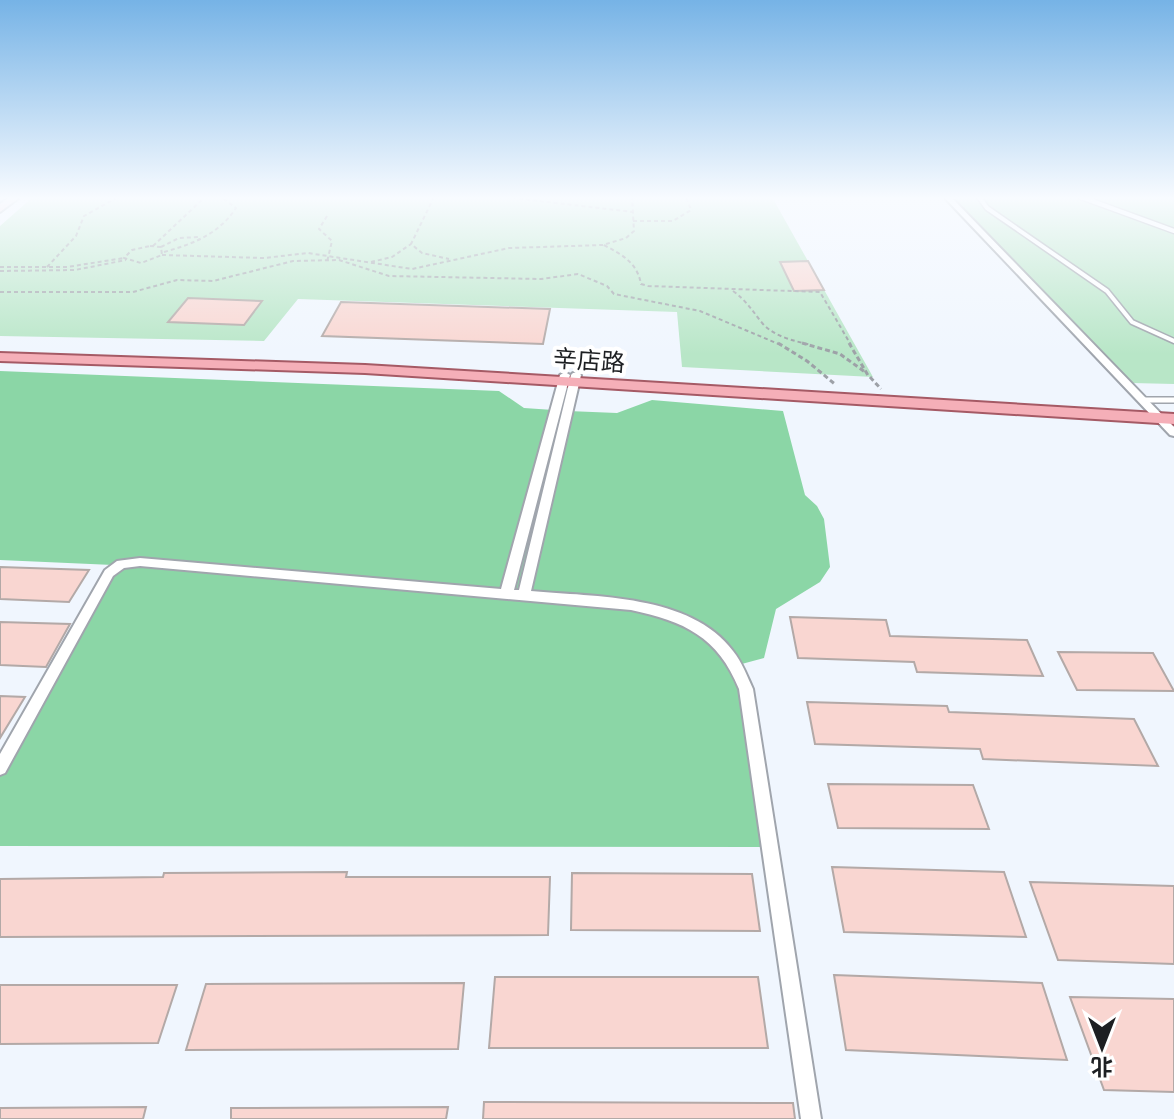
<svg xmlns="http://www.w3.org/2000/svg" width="1174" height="1119" font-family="Jost,'Noto Sans SC',sans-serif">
	<rect width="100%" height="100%" fill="#f0f6fe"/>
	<!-- green -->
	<path fill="#b8e6c7" d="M33,197H772L873,377L682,367L677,312L298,299L264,341L0,336V226Z
		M952,197H1174V384L1132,383Z"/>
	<!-- forest -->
	<path fill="#8bd6a6" d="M0,371L499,391L524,408L568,411L617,413L652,400L783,411L805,495L817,506L824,519L830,567L820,582L776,609L764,658L738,665L770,847L0,846V768L113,565L0,560Z"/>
	<!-- building -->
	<path fill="#f9d6d1" stroke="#b3a9a7" stroke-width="2" d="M808,261L824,290L794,291L780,262Z
		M188,298L262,301L244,325L168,322Z
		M341,302L550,309L543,344L322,336Z
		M0,567L89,570L69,602L0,599Z
		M790,617L886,620L890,636L1027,640L1043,676L917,672L914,662L798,658Z
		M0,622L70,624L46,667L0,665Z
		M1058,652L1153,653L1174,691L1077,690Z
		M0,696L25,697L0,738Z
		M807,702L947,706L949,712L1134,719L1158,766L983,759L980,749L815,744Z
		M828,784L973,785L989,829L838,828Z
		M832,867L1004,872L1026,937L844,932Z
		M347,872L346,877H550L548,935L0,937V879L163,877L164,873Z
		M572,873L752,874L760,931L571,930Z
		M1030,882L1174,886V964L1058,960Z
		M834,975L1042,983L1067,1060L846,1050Z
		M495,977H758L768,1048H489Z
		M464,983L458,1049L186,1050L206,984Z
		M0,985H177L158,1043L0,1044Z
		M1070,997L1174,999V1092L1104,1090Z
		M484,1102L793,1103L795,1119H483Z
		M146,1107L143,1119H0V1108Z
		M448,1107L446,1119H231V1108Z"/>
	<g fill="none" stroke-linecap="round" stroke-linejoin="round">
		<!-- service-far1 casing -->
		<g stroke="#a0a5ad" stroke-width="7">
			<path id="service-far1" d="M979,197L987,208L1107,291L1132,322L1174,341
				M1081,197L1174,231"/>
		</g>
		<!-- service casing -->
		<g stroke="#a0a5ad" stroke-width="8">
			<path id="service" d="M1144,400H1174"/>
		</g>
		<!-- minor casing -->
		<g stroke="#a0a5ad" stroke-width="4">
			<path id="minor" d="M944,197H951L1174,427V436L1170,435Z
				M565,372L570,375L514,590H519L571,375L573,373H579L581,375L531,591C595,597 691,594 733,651C742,662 747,676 753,689L821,1119H801L739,689C718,637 684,621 631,610L140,566L124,568L113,576L5,773L0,775V754L105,570L117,561L140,558L501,589L560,375Z"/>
		</g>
		<!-- secondary casing -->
		<g stroke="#a0a5ad" stroke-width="4">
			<path id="secondary" d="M9,197H20L0,212V204Z"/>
		</g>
		<!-- primary casing -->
		<g stroke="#a55a65" stroke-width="4">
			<path id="primary" d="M0,353L365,365L1174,414V424L365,373L0,361Z"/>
		</g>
		<!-- path-far1 -->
		<path stroke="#9da1a7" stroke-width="2" stroke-dasharray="4 3" stroke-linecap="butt" d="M434,197L411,244L422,253L449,259
			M505,197L633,212
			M327,216L319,229L332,241L327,262
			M633,221H673L691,210L686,197
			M604,245C622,255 637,262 641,284L648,286L820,292L851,345
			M150,246L161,247L162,255L141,263L124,258L132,250Z
			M153,246L205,197
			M161,247L179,238L199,237
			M164,252C193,244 219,234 236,208L221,197
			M162,255L264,258L308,253L412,269L509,248L603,245L626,238L634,231L632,197
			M371,262L392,257L411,244
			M0,267H67L124,258
			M47,267L76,236L84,216L118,197
			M0,271L75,270L126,260
			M733,291C747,301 753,312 763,324C775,337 795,341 811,345
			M0,292H133L177,280L213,281L293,261L339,260L389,276L541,279L578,274L607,286L614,294L700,311L781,345"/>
		<!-- path -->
		<path stroke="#9da1a7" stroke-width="3" stroke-dasharray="5 3" stroke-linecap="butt" d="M778,343L807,361L836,385
			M802,343L840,354L865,372
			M849,343L869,377
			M870,377L881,389"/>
		<!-- service-far1 -->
		<use href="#service-far1" stroke="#fff" stroke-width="4"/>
		<!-- service -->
		<use href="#service" stroke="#fff" stroke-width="5"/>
		<!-- minor -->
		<use href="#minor" fill="#fff" fill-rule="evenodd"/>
		<!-- secondary -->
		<use href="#secondary" fill="#fad7dc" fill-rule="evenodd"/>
		<!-- primary -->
		<use href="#primary" fill="#f5afb8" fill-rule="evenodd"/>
	</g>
	<!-- sky -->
	<linearGradient id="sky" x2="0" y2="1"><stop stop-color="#76b3e6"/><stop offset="0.56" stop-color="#f8fbff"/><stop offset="1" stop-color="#f8fbff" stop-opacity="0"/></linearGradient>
	<rect width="1174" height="354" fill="url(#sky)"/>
	<g text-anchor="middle" stroke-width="8" stroke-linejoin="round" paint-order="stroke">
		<!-- far-street labels -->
		<g font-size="24" fill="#1d1f22" stroke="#fff">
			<text transform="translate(589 361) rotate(4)" y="8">辛店路</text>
		</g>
	</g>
	<!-- north arrow -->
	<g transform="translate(1102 1047) rotate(180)" stroke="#ffffff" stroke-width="6" paint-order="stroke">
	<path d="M0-6L14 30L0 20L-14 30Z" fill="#1d1f22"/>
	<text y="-12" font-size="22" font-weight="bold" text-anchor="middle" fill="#1d1f22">北</text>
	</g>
</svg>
